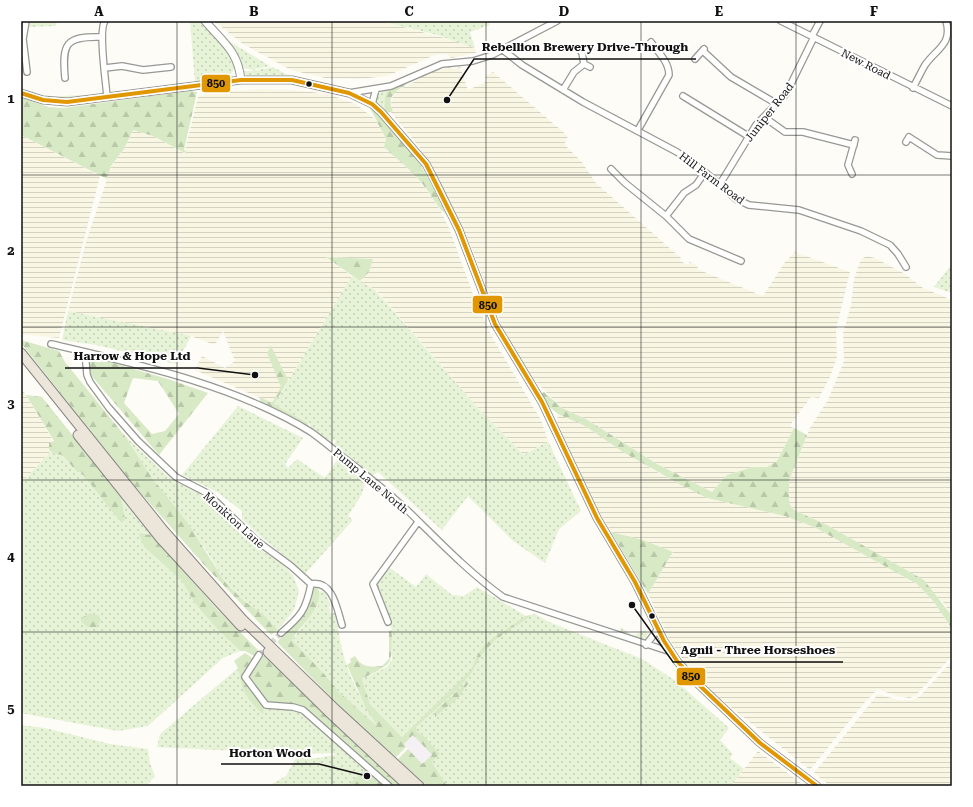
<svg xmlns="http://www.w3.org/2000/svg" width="973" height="807" font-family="'Roboto Serif',serif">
	<defs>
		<pattern id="farmland-rules" width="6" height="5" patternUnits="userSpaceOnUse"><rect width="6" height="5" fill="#f9f7e4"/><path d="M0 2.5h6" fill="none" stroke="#d4d3c3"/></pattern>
		<pattern id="grass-dots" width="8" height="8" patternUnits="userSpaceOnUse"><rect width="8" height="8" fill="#e7f3d7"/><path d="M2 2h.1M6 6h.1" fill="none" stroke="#c5cfb8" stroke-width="1.8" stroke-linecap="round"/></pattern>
		<pattern id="forest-firs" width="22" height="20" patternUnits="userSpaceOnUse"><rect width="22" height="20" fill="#d8eac5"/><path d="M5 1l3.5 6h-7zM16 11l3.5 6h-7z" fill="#b8c8a8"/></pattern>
	</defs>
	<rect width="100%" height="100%" fill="#fdfcf7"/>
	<!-- industrial -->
	<path fill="#f5f0f3" d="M413,735L432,755L422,764L403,744Z"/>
	<!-- farmland -->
	<path fill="url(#farmland-rules)" d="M214,21H381L459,42L475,48L476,53L451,58L447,54L435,55L387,76L359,79L325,78L291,70L243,44Z
		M449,67L454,69L460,67L468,90L488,81L485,76L493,72L568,136L565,143L566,146L581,161L596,183L681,258L680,261L688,265L690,262L698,266L697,269L763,296L785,262L795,252L850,272L836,330L837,357L830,377L819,398L811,397L791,424V427L794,428L777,461L767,467H753L727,475L712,492L657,464L586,419L562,408L535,381L504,332L472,249L436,173L420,148L389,110L394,92L414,82L425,74Z
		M260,89L295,90L328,94L356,104L376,120L386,139L384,147L412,172L425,187L440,210L449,228L474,297L491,335L541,420L548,441L524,455L477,407L376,290L360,281L369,272L373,259L326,257L352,276L274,404L195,370L202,356L225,368L235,361L223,331L215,345L193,337L68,311L86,242L111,167L124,149L133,130L153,136L186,154L185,150L198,97L207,93Z
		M21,135L100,176L59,338L21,334Z
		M867,256L875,258L905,274L923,288L952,300V616L943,602L897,566L827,525L794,510L789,503V481L810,428L828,400L844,361L843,333L851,305L854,279L861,259Z
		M21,387L54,442L49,450L51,451L21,483Z
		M558,414L585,426L655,471L707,498L785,516L814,527L917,584L934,602L952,629V656L916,695L910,698L896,696L878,689L865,702L810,770L714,694L686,664L668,637L648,594L673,552L611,532L598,510L568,446L557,422Z
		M952,661V786H830L814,773L878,694L898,700H912L919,697Z
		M758,751L805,786H731Z"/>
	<!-- grass -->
	<path fill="url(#grass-dots)" d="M30,21H57L56,26L29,27Z
		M190,21H200C207,31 249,63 229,75C221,79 204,81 195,83Z
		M381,21H488L490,25L470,32L475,48L437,35Z
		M225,39L270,66L252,70L243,68L234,49Z
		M273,67L286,74L303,79L248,77L243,71H251Z
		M21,89C40,100 67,95 88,95V96L102,94L100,96C73,99 46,102 21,91Z
		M387,90L384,103L387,113L375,101L377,94Z
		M952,264V293L934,287Z
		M352,276L375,290L477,407L524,455L548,441L581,511L559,529L545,563L513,541L468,496L442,530L378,472L372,476L333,447L336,441L334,439L330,443L311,429L310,424L274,404Z
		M68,311L191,336L176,364L96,345L62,340Z
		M238,406L303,438L285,464L288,468L297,459L325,478L337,460L365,482L362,494L348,516L353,520L304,575C285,554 261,539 242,519V511L217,492L182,475Z
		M125,436L172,480L199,493L219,508L255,546L281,563L293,575L299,591L294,610L278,630L264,615L244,601L225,582L206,550L152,478Z
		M51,451L55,454L62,455L77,472L81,471L122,524L125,519L121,496L151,535L138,533L144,547L181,580L196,605L218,630L240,651L223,658L148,726L118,731L21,713V483Z
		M386,565L416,587L426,574L452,595L464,596L477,587L526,616L535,614L549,622L642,659L676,681L729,728L720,740L733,754L730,758L744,769L731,786H447L432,762L440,754L423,735L416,732L414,726L402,737L370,704L362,679L387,667L392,660V630L375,583Z
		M319,591L325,592L331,606L329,607L330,613H335C338,625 339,637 342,649C348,677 364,704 379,728L338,691L292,640L318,606Z
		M621,627L633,636L645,630L648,634L644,640H638L620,632Z
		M238,668L244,690L263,714L265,706L290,709L305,713L366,768L347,786H268L286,776L296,758H317L336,755L333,753L294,754L157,747L160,734Z
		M21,725L45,728L110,744L148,749L150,763L155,776L146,786H21Z"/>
	<!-- forest -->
	<path fill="url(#forest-firs)" fill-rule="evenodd" d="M405,83L406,85C395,91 386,98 393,111L387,113C382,106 385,98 387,90Z
		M189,91L197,92L184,150L187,152V154L153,136L133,130L124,149L111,166L107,179L21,135V97L48,107L64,108Z
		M370,108C404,131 430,179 448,216C437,208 433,197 425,187C414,172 398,160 384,147L386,139Z
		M326,257L373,259L369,272L360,281Z
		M21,340L59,351L65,362L125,436L152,478L187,522L225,582L244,601L264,615L278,630L271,635L207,568L131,482L21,343Z
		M271,346L288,380L274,404L308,423L309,428L260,402V397L272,403L281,387L267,353Z
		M89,356L168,379L208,393L159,455L89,373ZM133,378L158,381L179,414L165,431L152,434L124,403Z
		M544,392L562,408L586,419L657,464L712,492L727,475L753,467H767L777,461L794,428L807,435L789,481V503L794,510L827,525L924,580L952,616V629L934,602L917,584L814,527L785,516L707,498L681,485L623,452L585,426L558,414L547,405L539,394Z
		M26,395L42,397L121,496L125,519L122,524L81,472H77L62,455L55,454L49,450V443L54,441Z
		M611,532L643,540L673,552L648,594Z
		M138,533L151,535L217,609L260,652L256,657L245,651H240L218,630L196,605L181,580L144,547Z
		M314,586L318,587C325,609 301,623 292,640L325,675L338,691L378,727L366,708L347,665L351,662L350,659L355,656C362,668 370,667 382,666L389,659V631L392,630C391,669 395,661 362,679L370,704L402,737L471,670L478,654L486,643L526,616L532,615L495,640L482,654L472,672L458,689L416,727L417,732L423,735L440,754L432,762L447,786H427L398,759L408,749L422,764L432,755L413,735L404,744L406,747L396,757L357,724L277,642L305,613Z
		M90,613L99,616L101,620L97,627H87L81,621L83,617Z
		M245,653L254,659L244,678L265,706L263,714C255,707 247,699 243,689C240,680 240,669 234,661Z
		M264,655L403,786H391L312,714L267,704L248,678Z
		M467,682L468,684L459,697L435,717V712Z
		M366,768L386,786H347Z"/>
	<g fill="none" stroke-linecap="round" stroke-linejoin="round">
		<!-- minor-tunnel -->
		<path stroke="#dad9d4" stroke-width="5.5" stroke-dasharray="5.5 3" stroke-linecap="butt" d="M259,655L281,633"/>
		<!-- minor casing -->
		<g stroke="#979795" stroke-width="8">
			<path id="minor" d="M26,21L23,39L27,72
				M105,21C98,30 106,82 107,97
				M781,21L952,106
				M812,36L820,21
				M503,50L522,65L583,102L677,152L705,172L736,199L749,205L799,210L861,231L890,245L898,254L906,267
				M580,50L582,53L584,64L590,67
				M703,51L731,77L777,104
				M695,59L704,49
				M105,68L122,66L143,70L171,67
				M65,78C62,44 65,36 101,37
				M913,88C917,80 921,72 925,65C936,49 953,44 946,21
				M563,90L574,72L584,64
				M349,93L391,86L442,64L473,61L492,55L557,21
				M683,96L748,136
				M372,104L376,89
				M764,117L785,132H803L854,145
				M638,130L669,75C669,62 658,52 651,42
				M906,142L909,137L937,155L952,156
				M611,169L625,183L666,216L689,239L741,261
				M852,174L848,165L855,140
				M720,184L756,125L786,94L814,37
				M666,216L684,193L696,185L705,172
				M51,344C137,364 235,385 311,432C322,440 333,449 344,458C365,474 385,490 405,508C437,539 467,571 503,597L671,652
				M85,352L87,375L90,382L109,408L138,441L176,477L207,493L257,541L291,566L311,584
				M311,584C333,580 337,609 342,625
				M388,622L373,584L418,522
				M281,633C301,616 306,610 311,584
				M646,645L658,629
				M259,655L245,677L266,705L293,707L303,710L389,786"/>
		</g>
		<!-- tertiary casing -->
		<g stroke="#979795" stroke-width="9">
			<path id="tertiary" d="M205,21C223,42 238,51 241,80
				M21,93L43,100L67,102L241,80H292L349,93L372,104L381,112L426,164L436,183L459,230L495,324L542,402L597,518L635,582L664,641L677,661L697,683L760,743L817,786"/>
		</g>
		<!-- trunk casing -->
		<g stroke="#858482" stroke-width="11">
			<path id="trunk" d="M21,353L164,531L242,619L333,707L419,786
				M78,435L161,539L241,626
				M268,652L331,714L408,786"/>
		</g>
		<!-- minor -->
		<use href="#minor" stroke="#fffffe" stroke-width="5.5"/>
		<!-- tertiary -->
		<use href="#tertiary" stroke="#fffffe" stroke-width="7"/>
		<!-- trunk -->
		<use href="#trunk" stroke="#ece5da" stroke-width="9"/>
		<!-- bus-1 casing -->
		<g stroke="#fff" stroke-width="7">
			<path id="bus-1" d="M21,93L43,100L67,102L241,80H292L349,93L372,104L381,112L426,164L459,230L495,324L542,402L597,518L635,582L664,641L677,661L697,683L760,743L817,786"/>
		</g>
		<!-- bus-1 -->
		<use href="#bus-1" stroke="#e09702" stroke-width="4"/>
	</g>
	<!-- grid -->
	<path fill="none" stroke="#111" stroke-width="1" stroke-opacity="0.55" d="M177,21V786M332,21V786M486,21V786M641,21V786M796,21V786M21,175H952M21,327H952M21,480H952M21,632H952"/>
	<!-- markers -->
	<g fill="#111" stroke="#fff" stroke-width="1.5">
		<circle cx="309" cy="84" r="3.5"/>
		<circle cx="652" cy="616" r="3.5"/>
	</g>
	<g text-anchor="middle" stroke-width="4" stroke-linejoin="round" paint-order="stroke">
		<!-- street labels -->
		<g font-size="11" fill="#111" stroke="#fff">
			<text transform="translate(866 64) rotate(27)" y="4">New Road</text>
			<text transform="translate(769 112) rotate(-52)" y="4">Juniper Road</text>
			<text transform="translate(712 178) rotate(37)" y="4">Hill Farm Road</text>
			<text transform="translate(371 481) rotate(40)" y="4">Pump Lane North</text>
			<text transform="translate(234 520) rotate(42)" y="4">Monkton Lane</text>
		</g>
	</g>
	<!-- callouts -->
	<path fill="none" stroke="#111" stroke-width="1.5" d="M447 100L474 59H696M255 375L198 368H65M632 605L673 662H843M367 776L319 764H221"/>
	<g fill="#111" stroke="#fff" stroke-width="1.5">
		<circle cx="447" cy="100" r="4"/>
		<circle cx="255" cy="375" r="4"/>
		<circle cx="632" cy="605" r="4"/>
		<circle cx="367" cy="776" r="4"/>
	</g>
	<g font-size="12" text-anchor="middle" font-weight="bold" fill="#111" stroke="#fff" stroke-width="4" stroke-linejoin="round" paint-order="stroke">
		<text x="585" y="51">Rebellion Brewery Drive-Through</text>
		<text x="132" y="360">Harrow &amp; Hope Ltd</text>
		<text x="758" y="654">Agnii - Three Horseshoes</text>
		<text x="270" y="757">Horton Wood</text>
	</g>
	<g stroke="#fff" stroke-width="1.5">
		<rect x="201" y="74" width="30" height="19" rx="4" fill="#e09702"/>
		<rect x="472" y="295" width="31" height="19" rx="4" fill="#e09702"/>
		<rect x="676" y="667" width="30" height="19" rx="4" fill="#e09702"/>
	</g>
	<g font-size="11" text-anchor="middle" font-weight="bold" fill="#111">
		<text x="216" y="87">850</text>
		<text x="488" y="309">850</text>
		<text x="691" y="680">850</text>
	</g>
	<!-- border -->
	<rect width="973" height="807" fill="none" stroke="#ffffff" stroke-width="44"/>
	<rect x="22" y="22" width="929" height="763" fill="none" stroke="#111" stroke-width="1.5"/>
	<g font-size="13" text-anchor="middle" font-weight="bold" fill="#111">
		<text x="99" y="16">A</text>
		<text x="254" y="16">B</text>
		<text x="409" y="16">C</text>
		<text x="564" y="16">D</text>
		<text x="719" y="16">E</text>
		<text x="874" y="16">F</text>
		<text x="11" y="103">1</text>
		<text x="11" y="255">2</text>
		<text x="11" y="408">3</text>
		<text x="11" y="561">4</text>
		<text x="11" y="713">5</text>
	</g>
</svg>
